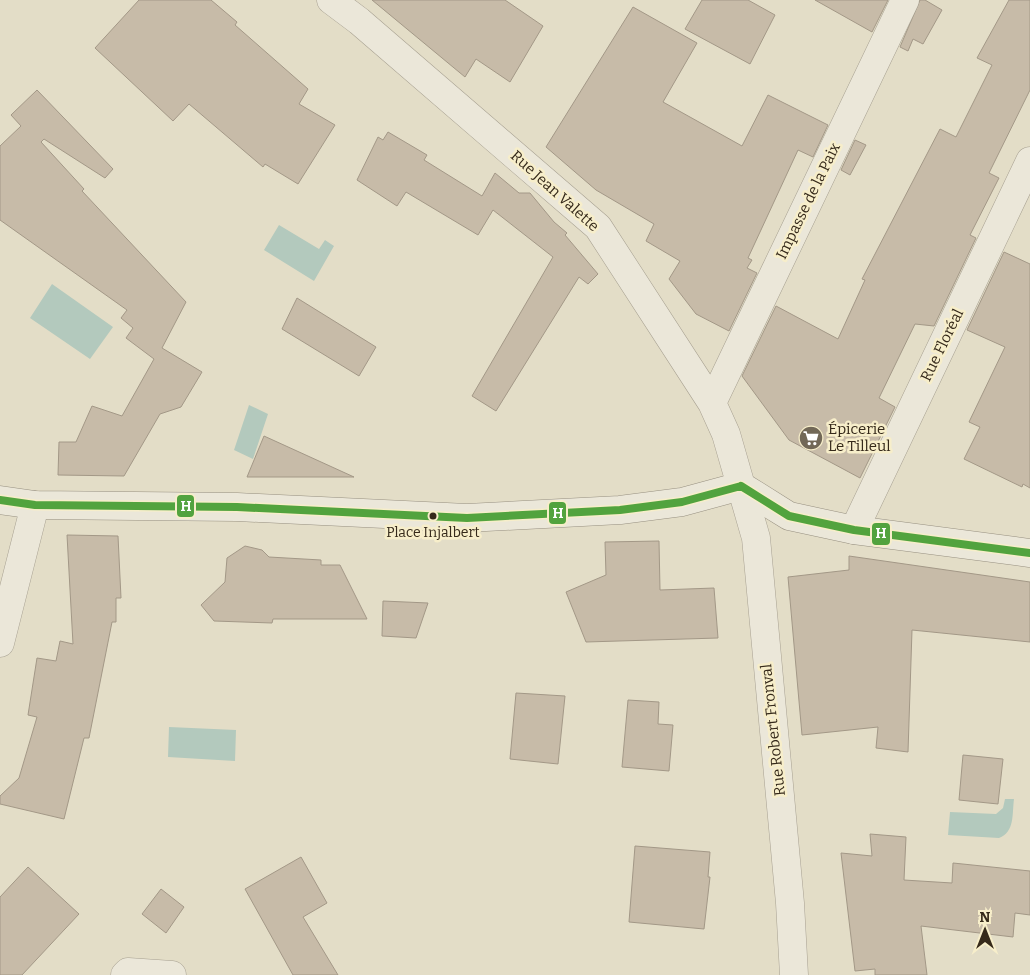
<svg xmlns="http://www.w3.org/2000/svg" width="1030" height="975" font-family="Bitter,serif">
	<rect width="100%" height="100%" fill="#e3ddc7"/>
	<!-- water -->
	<path fill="#b3c9bd" d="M279,225L319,249L325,240L334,246L314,281L264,250Z
		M52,284L113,327L90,359L30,318Z
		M249,405L268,414L253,459L234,450Z
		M169,727L236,730L235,761L168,757Z
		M1005,799H1014C1012,814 1015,832 999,838L948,835L950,812L996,814L1003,808Z"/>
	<!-- building -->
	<path fill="#c7bba8" stroke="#a39887" d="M139,0H211L237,22L235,25L308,89L299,104L335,125L298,184L265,164L263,167L189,104L173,121L95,48Z
		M372,0H505L543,26L510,82L476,59L465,77Z
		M702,0H748L775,15L750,64L685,29Z
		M815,0H888L872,32Z
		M920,0H925L942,10L923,44L913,39L908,51L900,47Z
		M1009,0H1030V90L989,173L999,178L970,235L976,238L934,326L915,324L879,398L895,407L860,478L789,440L742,376L776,306L838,339L865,280L862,279L940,129L956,137L992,65L977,58Z
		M633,7L697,43L663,102L742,146L768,95L828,125L813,157L798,150L748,258L752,260L747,268L757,273L729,331L696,314L669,279L680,261L646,241L654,224L596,190L546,147Z
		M37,90L113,169L105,178L44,139L41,142L84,189L82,191L186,302L162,348L202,372L181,407L160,414L124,476L58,475L59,442H76L92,406L122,416L154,359L126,338L133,328L121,318L127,310L0,220V146L21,126L11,115Z
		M388,132L427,155L424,160L482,196L495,173L519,193H530L554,222L567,233L565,235L598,274L588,284L579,277L496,411L472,396L553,257L493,210L478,235L406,192L397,206L357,180L378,137L383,140Z
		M855,140L866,145L850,175L841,170Z
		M1004,252L1030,264V488L1023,484L1022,487L964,459L980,427L969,422L1005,347L967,330Z
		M297,298L376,347L359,376L282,329Z
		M264,436L354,477H247Z
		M67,535L118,536L121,598H116V622H112L89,738H84L64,819L0,804V796L19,778L37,717L28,715L37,658L56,661L60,641L73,644Z
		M659,541L660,590L714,588L718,638L586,642L566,592L606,575L605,542Z
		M245,546L262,550L269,557L321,560V565H340L367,619H273L272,623L214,621L201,605L225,582L227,558Z
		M849,556L1030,582V642L912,630L908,752L876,748L878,727L802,735L788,577L849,570Z
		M383,601L428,603L416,638L382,636Z
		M516,693L565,696L558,764L510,759Z
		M628,700L659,702L658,724L673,725L669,771L622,767Z
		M963,755L1003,759L998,804L959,800Z
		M870,834L906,837L904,880L952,883L953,863L1030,871V915L1015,913L1013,937L921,926L927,975H875V969L855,971L841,853L872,856Z
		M635,846L710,852L708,877H710L704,929L629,922Z
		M301,857L327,903L303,917L338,975H293L245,889Z
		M28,867L79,914L22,975H0V897Z
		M161,889L184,907L166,933L142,914Z"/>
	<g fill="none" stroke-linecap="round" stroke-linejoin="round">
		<!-- street casing -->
		<g stroke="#a7a091" stroke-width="29">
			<path id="street" d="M331,0L359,21L598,227L712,403L726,434L756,538L790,903L794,975
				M712,403L905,0
				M854,530L1030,161
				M0,643L35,505
				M125,975L128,972L172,975"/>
		</g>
		<!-- secondary casing -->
		<g stroke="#979081" stroke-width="29">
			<path id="secondary" d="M0,500L35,505L237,507L467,518L620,510L682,502L741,486L789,516L854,530L1030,553"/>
		</g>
		<!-- street -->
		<use href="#street" stroke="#ebe7d9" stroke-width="28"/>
		<!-- secondary -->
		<use href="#secondary" stroke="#ebe7d9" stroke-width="28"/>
		<!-- bus-1 casing -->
		<g stroke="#f7eeca" stroke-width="11">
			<path id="bus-1" d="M741,486L789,516L854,530L1030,553
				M0,500L35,505L237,507L467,518L620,510L682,502L741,486"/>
		</g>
		<!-- bus-1 -->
		<use href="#bus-1" stroke="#52a33e" stroke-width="8"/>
	</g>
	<!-- icons -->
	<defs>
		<g id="supermarket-disc" transform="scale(1.25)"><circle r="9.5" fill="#726857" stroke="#f7eeca"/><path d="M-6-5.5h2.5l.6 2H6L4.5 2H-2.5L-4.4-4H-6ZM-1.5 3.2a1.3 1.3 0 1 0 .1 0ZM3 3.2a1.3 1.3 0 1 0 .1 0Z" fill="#fff"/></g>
	</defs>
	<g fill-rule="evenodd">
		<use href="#supermarket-disc" x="811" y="438"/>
	</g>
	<!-- markers -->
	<circle fill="#35291a" stroke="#f7eeca" stroke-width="2" cx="433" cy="516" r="4.5"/>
	<g text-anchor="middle" stroke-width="5" stroke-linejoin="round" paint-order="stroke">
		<!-- bus labels -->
		<g font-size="14" fill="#35291a" stroke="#f7eeca">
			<text x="433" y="537">Place Injalbert</text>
		</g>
		<!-- street labels -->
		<g font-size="15" fill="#35291a" stroke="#f7eeca">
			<text transform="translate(555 191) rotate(42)" y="5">Rue Jean Valette</text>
			<text transform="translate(808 201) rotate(-64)" y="5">Impasse de la Paix</text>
			<text transform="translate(942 345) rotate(-64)" y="5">Rue Floréal</text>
			<text transform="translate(773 730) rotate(-96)" y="5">Rue Robert Fronval</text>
		</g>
		<!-- poi labels -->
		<g font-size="15" fill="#35291a" stroke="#f7eeca" text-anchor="start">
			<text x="828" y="434">Épicerie<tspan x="828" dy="17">Le Tilleul</tspan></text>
		</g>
	</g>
	<g stroke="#f7eeca" stroke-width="2">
		<rect x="176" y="494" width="19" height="24" rx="5" fill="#52a33e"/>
		<rect x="548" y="501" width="19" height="24" rx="5" fill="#52a33e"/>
		<rect x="871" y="522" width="20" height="24" rx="5" fill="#52a33e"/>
	</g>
	<g font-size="14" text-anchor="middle" font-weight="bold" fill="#fff">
		<text x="186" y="511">H</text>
		<text x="558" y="518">H</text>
		<text x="881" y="538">H</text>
	</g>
	<!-- north arrow -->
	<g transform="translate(985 930)" stroke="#f7eeca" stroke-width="4" paint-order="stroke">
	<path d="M0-4L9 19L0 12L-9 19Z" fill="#35291a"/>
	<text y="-8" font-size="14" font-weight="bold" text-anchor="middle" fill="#35291a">N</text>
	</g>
</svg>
